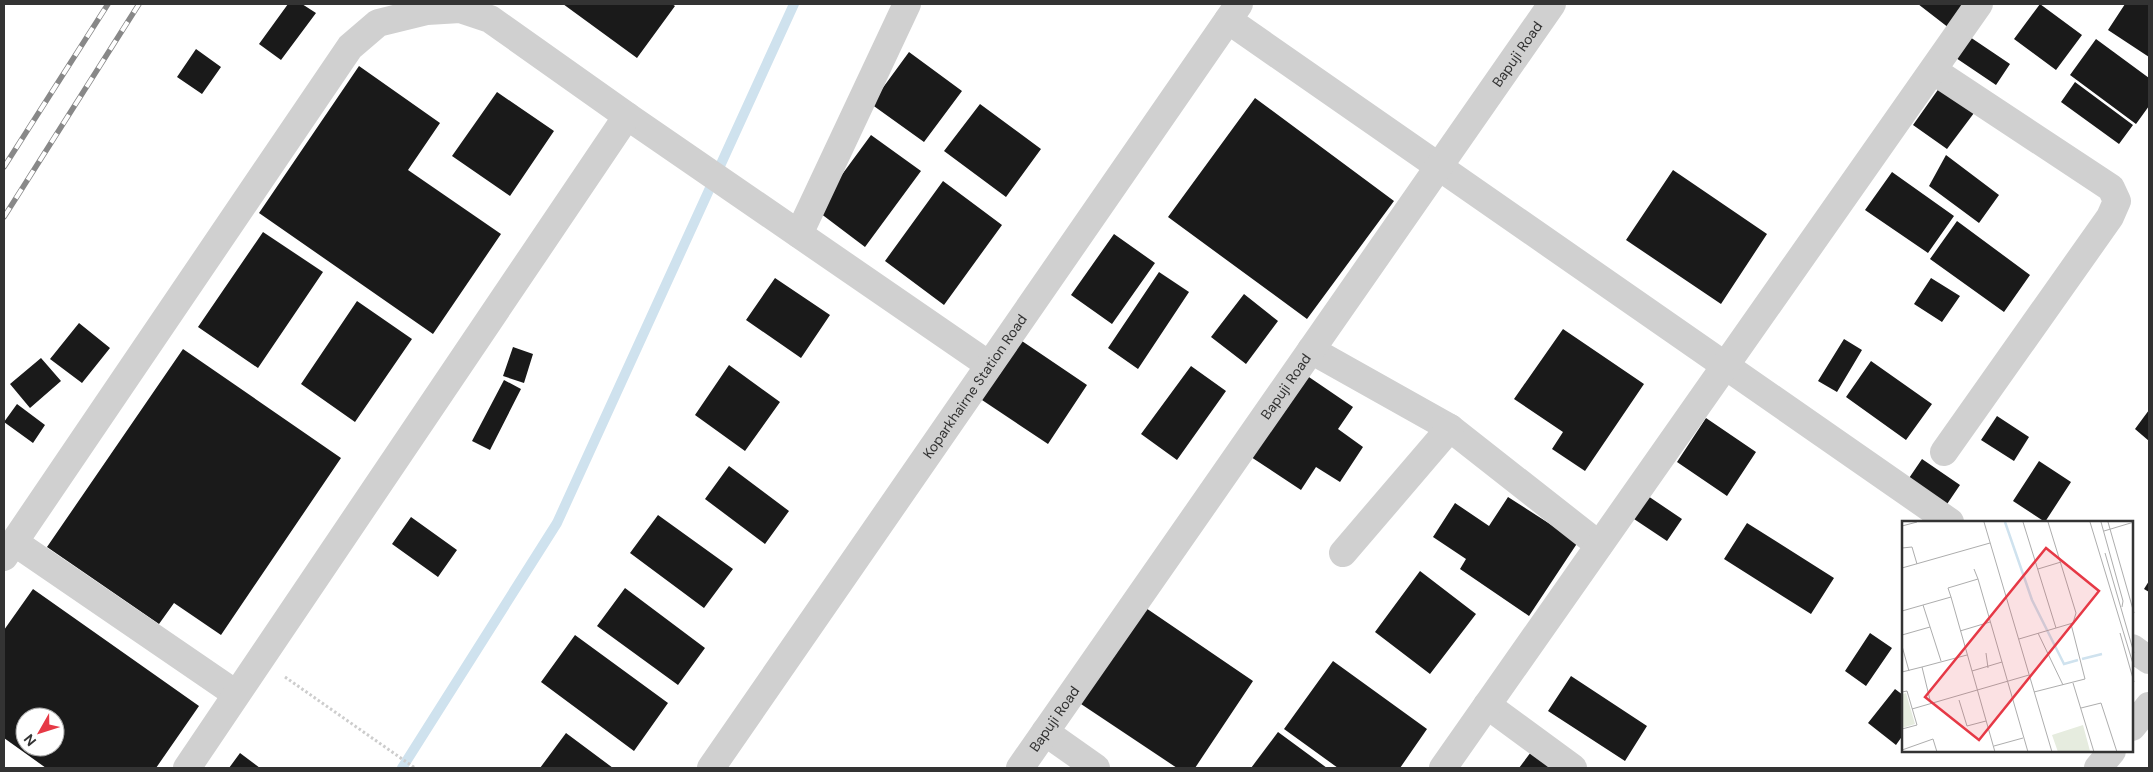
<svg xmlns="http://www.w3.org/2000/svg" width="2153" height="772" font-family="'DM Sans',sans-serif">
	<rect width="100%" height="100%" fill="#fff"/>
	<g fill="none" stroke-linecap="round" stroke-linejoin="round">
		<!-- stream -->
		<path stroke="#cfe2ee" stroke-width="10" d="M402,768L557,523L794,4"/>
	</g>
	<!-- building -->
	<path fill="#1a1a1a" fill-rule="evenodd" d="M288,4H302L316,13L281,60L259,44Z
		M563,4H672L675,6L637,58Z
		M1918,4H1967L1949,28Z
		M2040,4L2082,35L2056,70L2014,39Z
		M2125,4H2149V57L2108,30Z
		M1967,35L2010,64L1996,85L1953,56Z
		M2096,39L2149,78V106L2136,124L2070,75Z
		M196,49L221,67L202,94L177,77Z
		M909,52L962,91L924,142L871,104Z
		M359,66L440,123L408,170L501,234L433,334L259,213Z
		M2075,82L2133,125L2119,144L2061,102Z
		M1942,84L1974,113L1947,149L1913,125Z
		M497,92L554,131L510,196L452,156Z
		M1255,98L1394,201L1307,319L1168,217Z
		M980,104L1041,149L1006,197L944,151Z
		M871,135L921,171L865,247L816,210Z
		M1946,155L1999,195L1979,223L1929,186Z
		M1673,170L1767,234L1721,304L1626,240Z
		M1892,172L1954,216L1928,253L1865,210Z
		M943,181L1002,225L944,305L885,261Z
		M1957,221L2030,275L2004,312L1930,259Z
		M263,232L323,272L258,368L198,327Z
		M1114,234L1155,263L1112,324L1071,295Z
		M1159,272L1189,292L1138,369L1108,348Z
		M775,278L830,315L801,358L746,320Z
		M1931,278L1960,296L1942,322L1914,304Z
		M1244,294L1278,321L1246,364L1211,337Z
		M357,301L412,339L355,422L301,384Z
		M79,323L110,348L82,383L50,359Z
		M1563,329L1644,384L1585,471L1552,449L1563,432L1514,399Z
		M1019,339L1087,385L1048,444L979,398Z
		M1844,339L1862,350L1837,392L1818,381Z
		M513,347L533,354L524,383L503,376Z
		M183,349L341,458L221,635L174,603L159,624L47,547Z
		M41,358L61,381L30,408L10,384Z
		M1871,361L1932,404L1906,440L1846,397Z
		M729,365L780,402L745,451L695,415Z
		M1191,366L1226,391L1177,460L1141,434Z
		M1306,375L1353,407L1338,429L1363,447L1340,482L1316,467L1301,490L1251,457Z
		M504,380L521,389L490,450L472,441Z
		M17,404L45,425L33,443L4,422Z
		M2149,410V441L2135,429Z
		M1997,416L2029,437L2014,461L1981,440Z
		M1706,418L1756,452L1727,496L1677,462Z
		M1922,459L1960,485L1943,510L1905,484Z
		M2039,461L2071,482L2045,522L2013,501Z
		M729,466L789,511L765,544L705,499Z
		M1645,494L1682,519L1667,541L1631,517Z
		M1508,497L1578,542L1529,616L1460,569L1466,559L1433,537L1455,503L1489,526Z
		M658,515L733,569L704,608L630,553Z
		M411,517L457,550L438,577L392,544Z
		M1747,523L1834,578L1811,614L1724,559Z
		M1420,571L1476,614L1430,674L1375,632Z
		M2149,581V592L2144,589Z
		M625,588L705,648L678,685L597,626Z
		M33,589L199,706L156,768H46L4,738V630ZM25,717H55V747H25Z
		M1140,604L1253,681L1195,768H1177L1075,700Z
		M1870,633L1892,648L1866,686L1845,671Z
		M575,635L668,703L634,751L541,682Z
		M1333,661L1427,729L1400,768H1338L1284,729Z
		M1571,676L1647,726L1625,761L1548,711Z
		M1895,689L1903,695V735L1896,745L1868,723Z
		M1278,732L1327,768H1251Z
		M566,733L613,768H540Z
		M1534,748L1562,768H1519Z
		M240,753L260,768H229Z"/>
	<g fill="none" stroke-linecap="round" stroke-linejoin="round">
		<!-- path -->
		<path stroke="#cdcdcd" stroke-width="3" stroke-dasharray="2.5 2.5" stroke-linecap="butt" d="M285,677L415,768"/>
		<!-- minor -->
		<g stroke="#d0d0d0" stroke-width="28">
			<path d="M1228,20L1950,522"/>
			<path d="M1934,71L2111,188L2117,201L2110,217L1944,452"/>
			<path d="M627,116L989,365"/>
			<path d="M799,234L907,4"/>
			<path d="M1311,350L1450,428L1599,545"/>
			<path d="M14,542L236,694"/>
			<path d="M1343,553L1450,428"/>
			<path d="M4,557L350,47L378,23L427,11L460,9L490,19L627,116L187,768"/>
			<path d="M2132,648L2149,660"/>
			<path d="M1487,705L1573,768"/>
			<path d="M2132,727L2149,706"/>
			<path d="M1045,732L1096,768"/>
			<path id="s1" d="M711,768L1239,4"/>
			<path id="s2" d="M1020,768L1552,4"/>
			<path d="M1443,768L1979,4"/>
			<path d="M2098,768L2112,751"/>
		</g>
		<!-- rail casing -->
		<g stroke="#888" stroke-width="5.5">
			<path id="rail" d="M4,167L108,4
				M4,217L139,4"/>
		</g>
		<!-- rail -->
		<use href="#rail" stroke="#fff" stroke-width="4" stroke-dasharray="11" stroke-linecap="butt"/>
	</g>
	<g text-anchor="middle" stroke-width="5" stroke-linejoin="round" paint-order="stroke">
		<!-- street labels -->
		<g font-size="14" fill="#333" stroke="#fff">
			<text dy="5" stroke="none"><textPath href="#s2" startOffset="870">Bapuji Road</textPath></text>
			<text dy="5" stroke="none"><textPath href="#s1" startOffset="464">Koparkhairne Station Road</textPath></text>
			<text dy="5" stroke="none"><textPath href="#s2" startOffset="465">Bapuji Road</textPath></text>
			<text dy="5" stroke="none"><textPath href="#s2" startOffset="60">Bapuji Road</textPath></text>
		</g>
	</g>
	<!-- overview -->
	<g transform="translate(1902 521)">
		<rect width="231" height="231" fill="#fff"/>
		<path d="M4,172L13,203L0,207V173ZM181,204L188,230L156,231L150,214Z" fill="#e6ecdf"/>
		<path fill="none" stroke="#cfe2ee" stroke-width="2.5" d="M103,1L130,79L162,143L176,139M180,138L200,133"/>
		<path fill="none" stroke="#adadad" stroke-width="1" d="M82,1L150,231M121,1L154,107L171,102L174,92L146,1M188,1L232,146M199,1L221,80L220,86M206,1L232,92M0,5L15,1M202,10L232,1M0,27L10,26L15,43M203,32L232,132M0,47L88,22M136,48L159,41M76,58L126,231M49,76L46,67L76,58L72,48M21,84L39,140M0,90L49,76L93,231M58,110L88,101M136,112L161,164M218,112L232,161M0,114L28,106M117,118L154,107M0,125L7,150M84,132L86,147M70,150L100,141M0,151L20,146M171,162L192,231M0,171L5,170L15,204L0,208M132,171L183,158L169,103M57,179L65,205L84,200M29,183L20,146L65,134M179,187L199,182L215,231M10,188L127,154M92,225L121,217M0,229L31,218L35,231"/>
		<path fill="#e63946" fill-opacity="0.15" stroke="#e63946" stroke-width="2.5" d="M144,27L197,70L77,219L23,176Z"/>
		<rect width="231" height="231" fill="none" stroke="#333" stroke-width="2.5"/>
	</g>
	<!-- border -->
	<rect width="2153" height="772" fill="none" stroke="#333333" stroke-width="10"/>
	<!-- north arrow -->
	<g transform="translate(40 732) rotate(231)"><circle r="24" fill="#ffffff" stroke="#adadad"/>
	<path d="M0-4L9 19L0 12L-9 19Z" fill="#e63946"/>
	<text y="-8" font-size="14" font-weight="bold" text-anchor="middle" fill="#333333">N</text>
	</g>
</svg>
